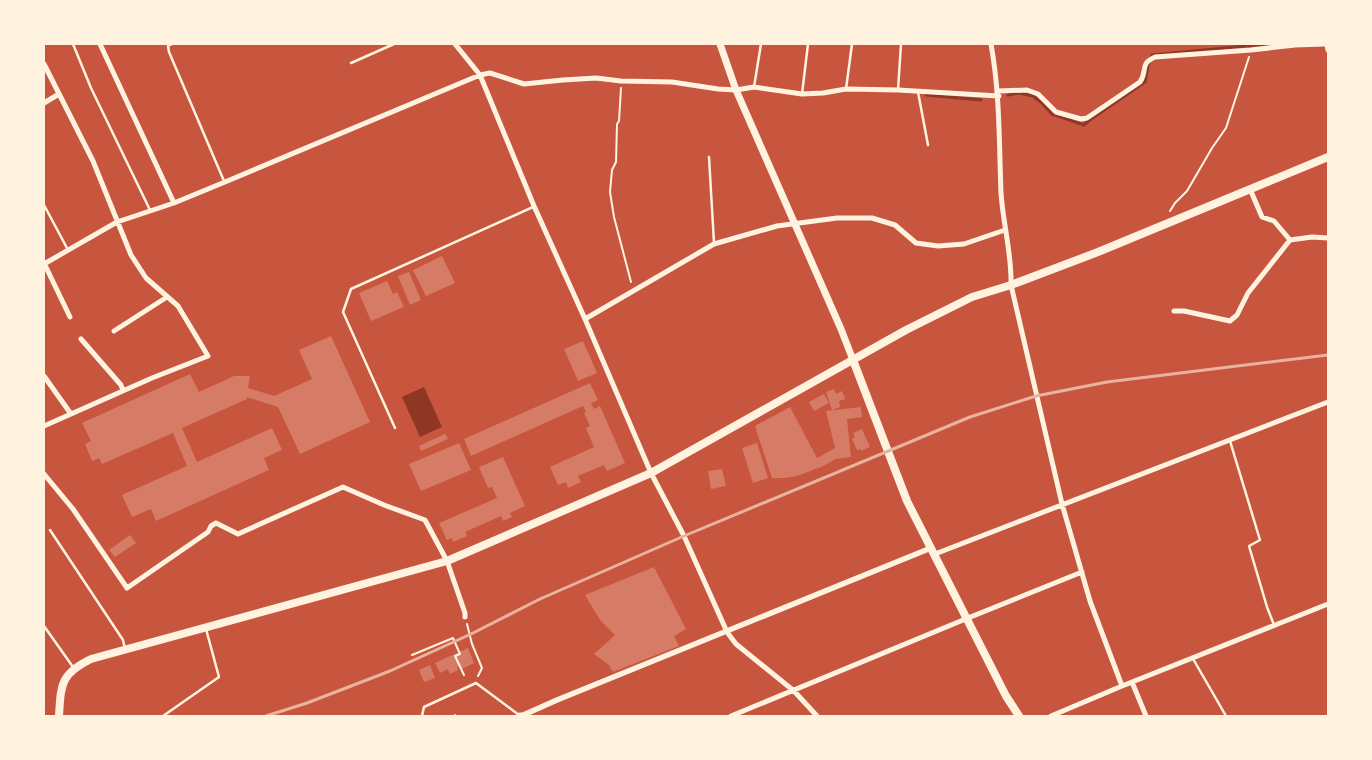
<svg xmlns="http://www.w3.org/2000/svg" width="1372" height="760" font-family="Cabin,sans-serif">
	<rect width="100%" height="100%" fill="#c8553d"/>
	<!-- water -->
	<path fill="#8f3625" d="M424,387L442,427L420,437L402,397Z"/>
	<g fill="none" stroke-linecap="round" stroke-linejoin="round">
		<!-- stream -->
		<path stroke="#8f3625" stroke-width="3" d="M926,95L981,100
			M1008,95L1019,93L1033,96L1042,103L1052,114L1084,125L1091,119L1145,82L1148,66L1152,55L1266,44"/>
	</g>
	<!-- building -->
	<path fill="#d67c66" d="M442,256L455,283L426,296L413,270Z
		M409,272L421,300L410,305L398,276Z
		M387,281L393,294L397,292L404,307L371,321L359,293Z
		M331,336L370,422L300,454L278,407L247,397V399L182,428L197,462L272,428L282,450L264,458L269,470L156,521L151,509L132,517L122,495L187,466L173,433L102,464L99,458L92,461L85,444L91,441L82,423L190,374L199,392L234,376H250L248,388L274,396L312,379L299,350Z
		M583,341L597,373L578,381L564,349Z
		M590,383L598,400L591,403L594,409L600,406L625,463L607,471L604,465L578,476L581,482L568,488L566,482L558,485L550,467L594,447L586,428L590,426L584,413L586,412L583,406L471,456L464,439Z
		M834,389L836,394L842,391L845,399L839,401L840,407L832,410L826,392Z
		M824,394L829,403L814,411L809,402Z
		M790,407L817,458L835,448L826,411L861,407L862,417L847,419L851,457L836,459L821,467L797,476L785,478H772L755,426Z
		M862,429L870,447L861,451V449L857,450L852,439L855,437L853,433Z
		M445,434L448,439L421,451L419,446Z
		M459,443L471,470L421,491L409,464Z
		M757,443L768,478L753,483L742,448Z
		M503,457L525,506L510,513L512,517L503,521L501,516L465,532L467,536L453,542L452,538L447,540L439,523L497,498L492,487L488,488L479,467Z
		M722,469L726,486L711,489L708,471Z
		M130,535L136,543L115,557L109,550Z
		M654,567L686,629L674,636L679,646L613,672L609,665L594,654L615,635L600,620L585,595Z
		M468,648L474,663L462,669L460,665L457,667L458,670L450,674L448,669L440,673L435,663Z
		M430,665L435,678L424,682L419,670Z"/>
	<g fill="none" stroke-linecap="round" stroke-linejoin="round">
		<!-- path -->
		<path stroke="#fff3e0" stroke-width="2" d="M621,88L619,121L617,124L616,162L612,170L610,192L614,217L631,282
			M1170,211L1175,203L1187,191L1212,148L1226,128L1249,57
			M467,624L472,644L482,668L478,676
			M412,655L453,638L460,654L455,656L464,675
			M455,716V715"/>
		<!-- service -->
		<path stroke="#fff3e0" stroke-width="2.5" d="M73,44L91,88L150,210
			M172,44L168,46L169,52L224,181
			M351,63L394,44
			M754,87L761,44
			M846,89L852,44
			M898,90L901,44
			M918,92L928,145
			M802,94L808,44
			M709,157L714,243
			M44,205L68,250
			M395,428L343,312L351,289L533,207
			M1230,441L1260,540L1249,546L1267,607L1274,625
			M50,530L123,640L125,649
			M44,626L73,667
			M1192,657L1226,716
			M163,716L219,677L206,629
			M422,716L424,707L476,683L519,715"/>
		<!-- minor -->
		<path stroke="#fff3e0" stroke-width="5" d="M100,44L174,203
			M455,44L480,75L534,206L585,319L651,473L684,536L727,632L736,644L794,691L817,716
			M991,44C1000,94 999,142 1001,193C1003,224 1012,254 1011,285L1062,504L1090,601L1122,686L1051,716
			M1327,44L1328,50
			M44,64L93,161L131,255L146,278L178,306L208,356L152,378L44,426
			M998,91L1027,90L1038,94L1056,112L1081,119L1087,118L1140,82C1148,71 1139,64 1155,57L1251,50L1295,45L1324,44
			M44,103L59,94
			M1250,189L1262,217L1274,221L1290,240
			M44,263L70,317
			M44,264L117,222L174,203L225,182L480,75L490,73L524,84L563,80L596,78L621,81L672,82L718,89L736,90L754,87L802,94L823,93L846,89L898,90L999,96
			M1174,311H1184L1230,321L1237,315L1248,293L1290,240L1312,237L1328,238
			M585,319L714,244L777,226L837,218H872L895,225L916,243L938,246L964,244L1005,230
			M114,331L167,297
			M81,339L121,385L123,391
			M44,376L71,414
			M44,474L73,509L127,588L208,532L211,526L216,523L238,534L343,487L384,505L425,520L447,561L465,613V617
			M935,554L1328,402
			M1132,682L1146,716
			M1122,686L1328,604
			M731,716L968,618L1082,572"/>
		<!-- tertiary -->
		<path stroke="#fff3e0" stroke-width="5.5" d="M521,716L557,700L931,548"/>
		<!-- secondary -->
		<path stroke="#fff3e0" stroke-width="7" d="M720,44L736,90L841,329L853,360
			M520,716H521"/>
		<!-- primary -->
		<path stroke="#fff3e0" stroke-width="8" d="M853,360L907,501L1006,696L1019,716
			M59,716C61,685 60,674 91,659L447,561L651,473L906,330L972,297L1011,285L1098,252L1328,157"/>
		<!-- rail -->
		<path stroke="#e9b49f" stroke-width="3" d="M266,716L307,703L390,671L471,634L540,599L684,536L970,417L1036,396L1107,382L1328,355"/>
	</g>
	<!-- border -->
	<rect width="1372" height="760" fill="none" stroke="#fff3e0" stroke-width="90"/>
</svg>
